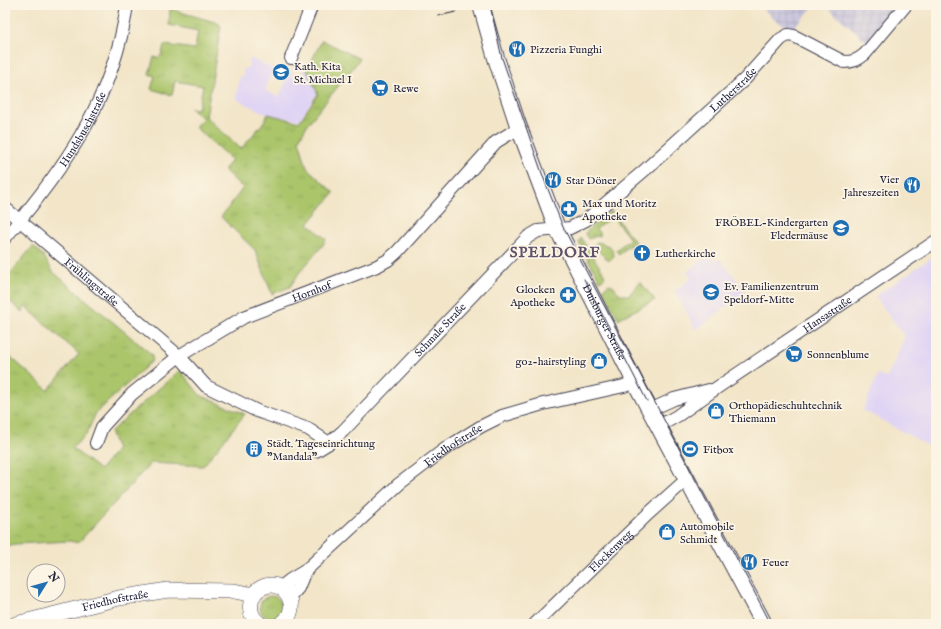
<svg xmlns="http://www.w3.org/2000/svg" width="941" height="629" font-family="'IM FELL English',serif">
	<defs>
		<pattern id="industrial-grid" width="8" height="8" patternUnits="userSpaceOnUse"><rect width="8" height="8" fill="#c4c0db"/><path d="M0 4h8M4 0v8" fill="none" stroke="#a8a5bd"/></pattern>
		<pattern id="grass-tufts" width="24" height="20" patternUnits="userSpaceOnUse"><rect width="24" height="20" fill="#aac56b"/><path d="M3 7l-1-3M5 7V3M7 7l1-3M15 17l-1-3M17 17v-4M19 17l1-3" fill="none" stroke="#92a95e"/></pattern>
	</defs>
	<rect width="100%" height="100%" fill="#fcf5e5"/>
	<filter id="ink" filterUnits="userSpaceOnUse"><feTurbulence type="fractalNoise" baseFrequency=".025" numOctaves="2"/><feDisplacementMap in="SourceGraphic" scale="8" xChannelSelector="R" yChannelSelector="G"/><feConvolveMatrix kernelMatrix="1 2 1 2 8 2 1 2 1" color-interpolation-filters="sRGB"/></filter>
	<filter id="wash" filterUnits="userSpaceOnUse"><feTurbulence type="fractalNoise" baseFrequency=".012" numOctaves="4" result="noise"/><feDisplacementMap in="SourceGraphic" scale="16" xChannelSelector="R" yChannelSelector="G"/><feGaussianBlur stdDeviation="0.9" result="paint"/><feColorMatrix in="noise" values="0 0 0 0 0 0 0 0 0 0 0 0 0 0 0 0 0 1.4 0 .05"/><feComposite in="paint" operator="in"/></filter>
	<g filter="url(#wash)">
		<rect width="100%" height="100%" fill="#f2e5c8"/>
		<!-- built -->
		<path fill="#e0d4f4" d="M250,58L274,69L265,90L279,97L294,64L295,65L291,75L299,79L304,69L307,71L317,94L299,120L267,114L236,99L239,79L243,75L244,68H248Z
			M709,254L716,262L720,259L746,292L696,330L675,291L692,278L687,272Z
			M936,255V450L863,410L878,374L887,378L905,337L875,296Z"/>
		<!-- industrial -->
		<path fill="url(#industrial-grid)" d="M759,5H815L792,29L775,20Z
			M825,5H898L867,42Z"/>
		<!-- grass -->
		<path fill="url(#grass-tufts)" stroke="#667453" d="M170,9L218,23L221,26L206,117L241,149L264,122L268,114L299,122L318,94L307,70L322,40L360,59L307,125L299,140L307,168L334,193L308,224L326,239L323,245L299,273L290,287L272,294L255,250L221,217L243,188L224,170L232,160L195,127L203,118L190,108L198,109L203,86L175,81L172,95L151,89L155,76L149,74L154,57L158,58L162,54L164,45L195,49L198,31L169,25Z
			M611,211L635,242L630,244L631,245L626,248H624L625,249L619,254L616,250L630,239L612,216L596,229L601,235L588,239L585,233Z
			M581,238L603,272L605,277L600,281L579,243Z
			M597,242C606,244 613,247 614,256L609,261L594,246Z
			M33,246L43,255L53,272L151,354L153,360L96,413L86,435L72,448L100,470L117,449L110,432L180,370L200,395L245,414L203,466L151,463L78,543L70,541L16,544L5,546V352L48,390L79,354L26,307L22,312L5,297V280Z
			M640,282L655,300L618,319L603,289L609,284L614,286C616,292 622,296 629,295Z
			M260 607a11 11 0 1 1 22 0a11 11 0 1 1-22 0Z"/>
	</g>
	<g filter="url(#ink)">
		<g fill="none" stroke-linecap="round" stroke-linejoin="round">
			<!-- minor casing -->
			<g stroke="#413f50" stroke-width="14">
				<g id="minor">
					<path d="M291,58L312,5"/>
					<path id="s1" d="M5,208L179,356L206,386L257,411L308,429L329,443"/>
					<path id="s2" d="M5,238C65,168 114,98 127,5"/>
					<path d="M650,410L674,399L709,390"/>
					<path id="s3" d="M659,426L677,416L718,387L936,241"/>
					<path id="s4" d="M96,443L102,427L132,394L179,356L244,317L377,266L388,260L397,252L496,142L509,134L520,130"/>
					<path id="s5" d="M316,451L329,443L343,431L528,237L538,231L570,228L586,220L646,169L745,79L781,39L788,35L794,36L844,62C853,62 858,60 865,54L906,5"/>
					<path id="s6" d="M280,588L290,580L305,571L399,484L445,449L480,427L502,416L543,404L624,386L635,382"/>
					<path d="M290,597L298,588L305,571"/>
					<path id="s7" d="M535,624L648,514L687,479"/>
				</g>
			</g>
			<!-- tertiary casing -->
			<g stroke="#413f50" stroke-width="16">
				<g id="tertiary">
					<path id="s8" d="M16,624L119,598L168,590L234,591L254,595"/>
					<path d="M260,624C253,619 249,612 251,603C251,597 255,591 261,588C284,575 304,609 281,624"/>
				</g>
			</g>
			<!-- secondary casing -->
			<g stroke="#413f50" stroke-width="18">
				<g id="secondary">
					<path id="s9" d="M481,5L496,58L517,122L557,228L635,382L764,624"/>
				</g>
			</g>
			<!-- minor -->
			<use href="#minor" stroke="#fff" stroke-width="12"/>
			<!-- tertiary -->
			<use href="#tertiary" stroke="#fff" stroke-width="15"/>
			<!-- secondary -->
			<use href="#secondary" stroke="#fff" stroke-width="16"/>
			<!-- tram -->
			<path stroke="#22223b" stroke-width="1" d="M490,5L502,58L544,179L563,227L771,624
				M438,16L456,12
				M584,279L647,401"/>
		</g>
	</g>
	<!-- icons -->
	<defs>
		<g id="restaurant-disc" transform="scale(0.9)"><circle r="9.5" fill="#1f6fb2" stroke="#fcf5e5"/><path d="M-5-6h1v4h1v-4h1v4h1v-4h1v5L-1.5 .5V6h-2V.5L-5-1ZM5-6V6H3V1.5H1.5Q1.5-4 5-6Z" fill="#fff"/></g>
		<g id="school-disc" transform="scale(0.9)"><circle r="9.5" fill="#1f6fb2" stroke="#fcf5e5"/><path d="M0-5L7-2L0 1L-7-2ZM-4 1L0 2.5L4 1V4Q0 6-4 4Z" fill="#fff"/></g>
		<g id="supermarket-disc" transform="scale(0.9)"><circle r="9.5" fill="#1f6fb2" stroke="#fcf5e5"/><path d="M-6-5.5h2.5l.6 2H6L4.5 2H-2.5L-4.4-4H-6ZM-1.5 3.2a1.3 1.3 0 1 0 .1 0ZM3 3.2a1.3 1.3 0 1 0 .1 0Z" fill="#fff"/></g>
		<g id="pharmacy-disc" transform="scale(0.9)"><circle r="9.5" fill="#1f6fb2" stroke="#fcf5e5"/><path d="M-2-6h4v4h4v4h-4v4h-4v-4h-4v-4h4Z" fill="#fff"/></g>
		<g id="church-disc" transform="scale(0.9)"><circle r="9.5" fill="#1f6fb2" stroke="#fcf5e5"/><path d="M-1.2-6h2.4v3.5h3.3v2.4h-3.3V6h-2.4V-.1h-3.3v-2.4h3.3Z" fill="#fff"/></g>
		<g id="shop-disc" transform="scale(0.9)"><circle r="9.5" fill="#1f6fb2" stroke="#fcf5e5"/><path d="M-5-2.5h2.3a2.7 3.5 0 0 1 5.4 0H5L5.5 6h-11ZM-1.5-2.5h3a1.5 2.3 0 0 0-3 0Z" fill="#fff"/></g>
		<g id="building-disc" transform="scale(0.9)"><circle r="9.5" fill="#1f6fb2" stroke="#fcf5e5"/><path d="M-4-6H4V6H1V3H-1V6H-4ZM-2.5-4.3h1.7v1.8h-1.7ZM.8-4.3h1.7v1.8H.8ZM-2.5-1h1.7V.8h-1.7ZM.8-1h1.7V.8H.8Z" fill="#fff"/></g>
		<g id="stadium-disc" transform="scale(0.9)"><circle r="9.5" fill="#1f6fb2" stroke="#fcf5e5"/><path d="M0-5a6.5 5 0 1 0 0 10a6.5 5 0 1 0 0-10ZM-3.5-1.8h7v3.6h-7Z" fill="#fff"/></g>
	</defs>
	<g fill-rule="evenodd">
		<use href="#restaurant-disc" x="517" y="49"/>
		<use href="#school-disc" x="281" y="72"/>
		<use href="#supermarket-disc" x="380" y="88"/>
		<use href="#restaurant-disc" x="553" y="180"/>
		<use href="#restaurant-disc" x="912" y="185"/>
		<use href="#pharmacy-disc" x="569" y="209"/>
		<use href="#school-disc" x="841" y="228"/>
		<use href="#church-disc" x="642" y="253"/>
		<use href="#school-disc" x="711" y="292"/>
		<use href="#pharmacy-disc" x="568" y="295"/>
		<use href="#supermarket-disc" x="794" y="354"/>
		<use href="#shop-disc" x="599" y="361"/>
		<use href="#shop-disc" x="716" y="411"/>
		<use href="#building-disc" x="254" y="449"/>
		<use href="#stadium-disc" x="690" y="449"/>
		<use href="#shop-disc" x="667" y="532"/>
		<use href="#restaurant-disc" x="749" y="562"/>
	</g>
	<g text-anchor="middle" stroke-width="3.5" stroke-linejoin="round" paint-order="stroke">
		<!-- poi labels -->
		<g font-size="11" fill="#22223b" stroke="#fcf5e5" text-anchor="start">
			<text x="530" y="53">Pizzeria Funghi</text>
			<text x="294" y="70">Kath. Kita<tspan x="294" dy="13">St. Michael I</tspan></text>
			<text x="393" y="92">Rewe</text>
			<text x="899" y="183" text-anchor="end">Vier<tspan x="899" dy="13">Jahreszeiten</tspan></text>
			<text x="566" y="184">Star Döner</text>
			<text x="582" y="207">Max und Moritz<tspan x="582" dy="13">Apotheke</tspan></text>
			<text x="828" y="226" text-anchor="end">FRÖBEL-Kindergarten<tspan x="828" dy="13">Fledermäuse</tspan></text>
			<text x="655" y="257">Lutherkirche</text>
			<text x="724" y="290">Ev. Familienzentrum<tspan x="724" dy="13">Speldorf-Mitte</tspan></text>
			<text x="555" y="293" text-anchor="end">Glocken<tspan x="555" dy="13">Apotheke</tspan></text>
			<text x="807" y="358">Sonnenblume</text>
			<text x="586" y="365" text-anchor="end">go2-hairstyling</text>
			<text x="729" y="409">Orthopädieschuhtechnik<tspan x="729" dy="13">Thiemann</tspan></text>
			<text x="267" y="447">Städt. Tageseinrichtung<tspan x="267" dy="13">"Mandala"</tspan></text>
			<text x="703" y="453">Fitbox</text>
			<text x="680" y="530">Automobile<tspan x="680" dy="13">Schmidt</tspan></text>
			<text x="762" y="566">Feuer</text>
		</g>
		<!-- street labels -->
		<g font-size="11" fill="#22223b" stroke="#fcf5e5">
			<text dy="4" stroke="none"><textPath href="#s5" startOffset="560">Lutherstraße</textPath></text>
			<text dy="4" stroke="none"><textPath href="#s2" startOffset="134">Hundsbuschstraße</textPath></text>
			<text dy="4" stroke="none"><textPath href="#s1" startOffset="114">Frühlingstraße</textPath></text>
			<text dy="4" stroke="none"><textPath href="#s4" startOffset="270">Hornhof</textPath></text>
			<text dy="4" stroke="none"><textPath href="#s3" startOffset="202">Hansastraße</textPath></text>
			<text dy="4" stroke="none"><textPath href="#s9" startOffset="341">Duisburger Straße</textPath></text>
			<text dy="4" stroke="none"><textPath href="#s5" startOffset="174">Schmale Straße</textPath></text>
			<text dy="4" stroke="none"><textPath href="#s6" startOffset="225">Friedhofstraße</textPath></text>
			<text dy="4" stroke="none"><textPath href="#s7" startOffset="105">Flockenweg</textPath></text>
			<text dy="4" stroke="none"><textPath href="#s8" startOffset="102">Friedhofstraße</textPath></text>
		</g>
		<!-- district labels -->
		<g font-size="15" font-weight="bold" letter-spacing="1" fill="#61526b" stroke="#fcf5e5">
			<text x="555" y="257">SPELDORF</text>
		</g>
	</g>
	<!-- margin -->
	<rect width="941" height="629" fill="none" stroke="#fcf5e5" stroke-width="20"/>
	<!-- north arrow -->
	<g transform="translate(46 583) rotate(53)"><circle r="19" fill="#fcf5e5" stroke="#a5a1a1"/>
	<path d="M0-3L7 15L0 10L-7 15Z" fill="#1f6fb2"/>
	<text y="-6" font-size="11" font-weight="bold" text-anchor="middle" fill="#22223b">N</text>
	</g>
</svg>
